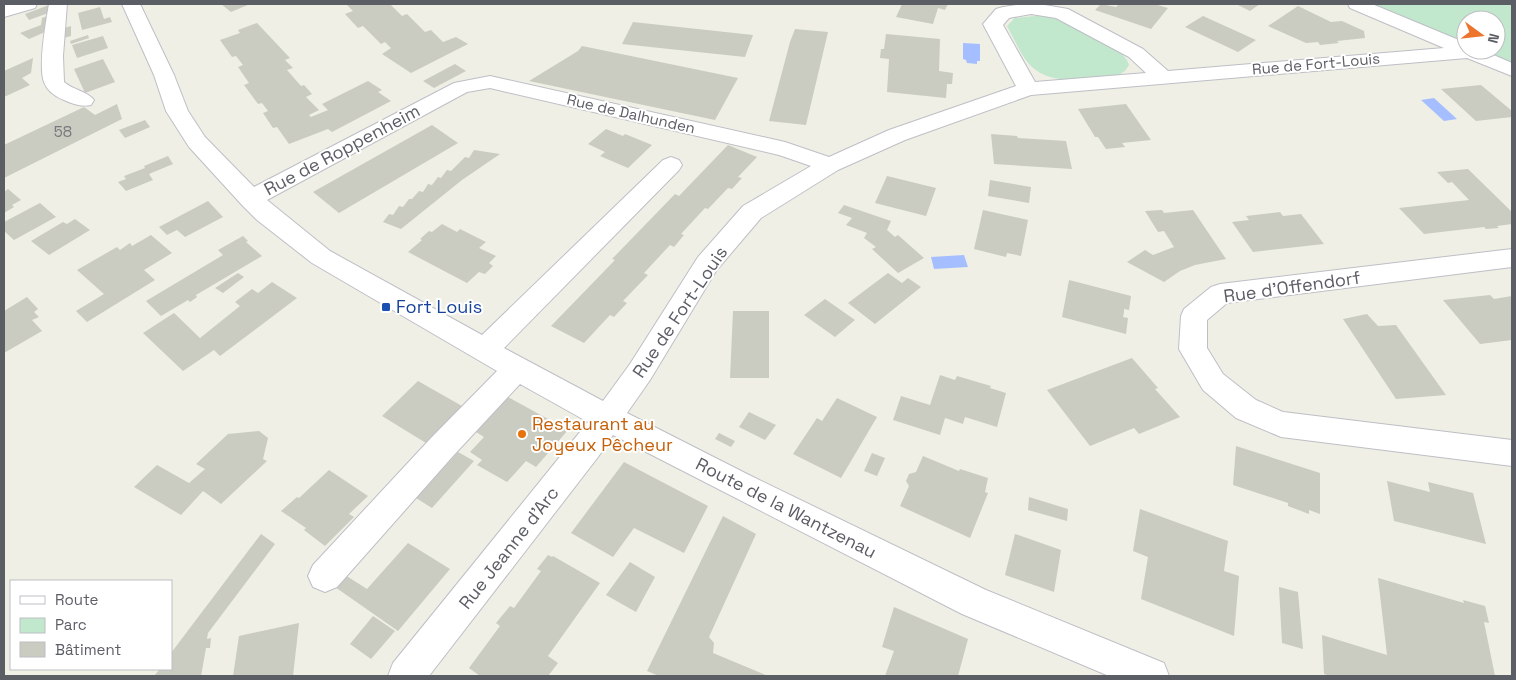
<svg xmlns="http://www.w3.org/2000/svg" width="1516" height="680" font-family="'Space Grotesk',sans-serif">
	<rect width="100%" height="100%" fill="#efefe5"/>
	<!-- green -->
	<path fill="#c1e7cc" d="M1374,4H1512V63L1483,50H1496V20H1466V43Z
		M1043,15L1059,20L1121,53L1127,60L1129,65L1125,71L1119,75C1092,77 1053,88 1031,66C1021,56 1014,38 1007,26L1015,18Z"/>
	<!-- water -->
	<path fill="#a5beff" d="M963,43L980,44V61H977V64L967,63L966,60L963,59Z
		M1434,98L1457,119L1444,121L1421,100Z
		M964,255L968,267L934,269L931,257Z"/>
	<!-- building -->
	<path fill="#cacbc1" d="M221,4H250L231,12Z
		M346,4H390L402,16L407,14L425,32L431,30L443,42L456,37L468,44L411,73L382,54L391,48L385,42L381,44L363,26L358,28L345,14L353,11Z
		M902,4H948L945,10L938,8L933,24L896,17Z
		M1101,4L1116,7L1119,4H1154L1168,8L1151,29L1095,10Z
		M1236,4H1260L1250,11Z
		M49,5L54,11L29,20L25,14Z
		M1298,6L1331,22L1342,21L1364,31L1365,38L1337,41L1339,43L1320,45L1318,42L1306,43L1268,26Z
		M100,7L104,19L110,17L112,22L82,30L78,13Z
		M53,14L52,29L29,39L20,33L41,25L42,18Z
		M1203,16L1256,40L1238,52L1185,27Z
		M633,22L753,35L745,57L622,44Z
		M257,23L290,58L285,60L293,68L287,70L301,86L304,85L312,94L306,97L319,110L309,115L311,117L328,110L322,104L368,81L382,90L378,92L391,101L332,132L328,129L289,144L277,127L273,128L263,113L268,111L262,103L258,104L244,85L249,83L238,67L243,65L236,56L232,57L220,40L240,33L238,30Z
		M71,26V36L60,39L61,29Z
		M795,29L828,32L806,125L769,121L790,42Z
		M886,34L940,39L939,71L953,73L952,84H947L946,98L887,92L889,59L880,58L881,49H884Z
		M88,35L89,38L71,44L70,41Z
		M103,36L108,48L77,58L72,45Z
		M582,46L738,78L715,120L529,81L578,51Z
		M33,58L31,73L22,78L30,85L4,97V71Z
		M103,59L115,82L85,93L74,69Z
		M455,64L466,71L434,88L423,81Z
		M1481,85L1512,111V117L1476,121L1441,89Z
		M117,104L122,119L4,178V145L84,107L95,115Z
		M1126,104L1151,140L1122,143L1125,147L1106,149L1098,137H1095L1078,109Z
		M145,120L150,127L125,138L119,130Z
		M432,125L458,143L339,213L313,192Z
		M606,129L623,136L625,134L652,145L628,168L600,156L605,152L588,144Z
		M991,134L1017,136L1018,138L1066,141L1072,169L994,164Z
		M728,145L757,157L738,177L742,178L732,189L728,188L708,209L705,208L681,234L684,235L674,247L670,245L644,273L648,275L623,301L627,303L614,317L610,315L584,343L551,326L615,260L612,259L675,194L679,196Z
		M474,150L500,154L462,180L401,229L383,222L389,214L393,215L399,206L403,207L409,199H412L419,191L423,192L428,184L432,185L438,177L441,178L447,170L451,171L465,157L469,158Z
		M168,156L173,164L149,174L153,180L126,191L118,182L126,179L124,176L145,168L144,166Z
		M1468,169L1512,212V224L1497,226L1499,228L1486,229L1484,227L1424,234L1399,208L1469,200L1452,182L1448,183L1437,172Z
		M887,176L936,188L926,216L875,203Z
		M990,180L1031,187L1029,203L988,196Z
		M8,189L21,200L12,205L14,207L4,213V192Z
		M208,201L223,217L185,237L177,230L167,235L159,227Z
		M40,203L56,217L14,240L4,231V222Z
		M844,205L891,221L887,230L895,237L898,235L924,258L898,273L872,249L876,247L864,238L867,233L846,225L852,218L838,213Z
		M983,210L1028,220L1021,256L1007,253L1006,257L974,249Z
		M1162,210L1164,213L1193,210L1226,259L1195,265L1180,271L1164,282L1127,262L1145,250L1153,255L1174,247L1164,231L1158,232L1145,211Z
		M1280,212L1283,216L1301,214L1324,244L1253,252L1232,222L1249,220L1246,216Z
		M75,219L90,230L49,255L31,241L63,222L67,224Z
		M442,224L457,232L460,229L486,242L479,248L496,256L489,263L493,266L485,274L479,272L467,283L408,252L422,240L420,239L429,231L432,232Z
		M151,235L172,253L144,270L155,280L87,322L76,311L104,294L77,270L117,247L120,250L130,243L132,246Z
		M243,236L248,241L246,242L262,256L196,295L197,297L190,302L188,300L161,316L146,301L223,255L218,250Z
		M238,273L244,277L223,293L215,288Z
		M888,273L902,283L908,278L921,287L875,324L848,303Z
		M1069,280L1131,296L1129,310L1124,309V312L1123,317L1128,318L1126,334L1062,317Z
		M272,282L297,298L220,356L214,350L183,371L143,333L174,313L200,338L240,306L235,302L252,289L258,293Z
		M1490,295L1494,299L1512,296V340L1480,344L1443,300Z
		M27,297L38,309L34,312L39,317L32,320L42,331L4,353V311Z
		M825,299L855,320L835,337L804,315Z
		M733,311H769V378H730Z
		M1367,314L1378,326L1396,325L1446,395L1396,399L1343,319Z
		M1132,358L1158,388L1155,389L1180,417L1139,434L1134,428L1090,446L1047,390Z
		M940,375L955,380L957,376L991,386L990,388L1006,393L997,427L965,417L963,424L945,418L940,435L893,420L901,396L930,405Z
		M418,381L462,406L426,443L382,416Z
		M508,397L568,430L536,467L526,461L507,482L477,465L482,460L470,452L484,437L476,432Z
		M837,398L877,417L841,478L793,454L817,418L822,421Z
		M749,412L776,425L765,440L739,427Z
		M259,431L268,438L263,459L267,461L221,504L203,491L181,515L134,487L157,465L189,483L205,469L196,464L228,434Z
		M719,433L735,441L731,447L715,439Z
		M1236,446L1320,473V514L1309,510V514L1288,506V503L1233,485Z
		M458,452L474,461L432,508L416,498Z
		M872,453L885,458L877,476L864,471Z
		M923,456L959,471L960,469L988,478L985,492L988,493L970,538L900,506L909,486L906,481L909,474L916,472Z
		M624,462L708,506L684,553L634,528L613,557L571,533Z
		M329,470L368,496L349,514L354,517L325,546L304,530L306,528L281,511L297,497L299,498Z
		M1387,481L1430,492L1428,482L1473,493L1486,544L1394,521Z
		M1029,497L1068,509L1067,521L1028,510Z
		M1140,509L1228,541L1224,571L1239,576L1234,636L1141,599L1148,557L1133,551Z
		M723,516L756,534L709,637L714,643L713,653L768,676H659L647,671Z
		M261,534L275,544L208,633L207,639L211,638L210,648H206L201,676H154L160,669H171V653Z
		M1015,534L1061,550L1054,592L1005,575Z
		M408,543L450,569L398,631L335,587L345,575L367,589Z
		M548,555L552,557L553,556L600,583L548,656L558,663L548,676H480L469,668L500,626L496,623L510,606L514,608L541,571L537,569Z
		M630,562L655,577L636,612L606,595Z
		M1378,578L1464,603L1463,600L1485,606L1489,623L1484,622L1495,676H1329L1324,674L1322,635L1387,655Z
		M1279,587L1298,592L1303,649L1282,643Z
		M894,607L968,639L958,676H885L894,651L882,647Z
		M373,616L395,631L371,659L350,644Z
		M299,623L293,676H233L239,636Z"/>
	<g fill="none" stroke-linecap="round" stroke-linejoin="round">
		<!-- minor casing -->
		<g stroke="#bebfc6" stroke-width="2">
			<path id="minor" d="M9,4H37L35,8L4,17V5Z
				M49,4H67L63,56L64,82C73,90 87,91 94,100L91,105C81,107 73,104 64,100C56,97 47,91 44,82C38,67 46,21 49,4Z
				M122,4H140L174,75L188,111L205,137L254,187L454,83L490,76L785,142L829,157L889,130L1016,86L983,24L996,9L1003,7L1023,4H1039L1068,9L1143,49L1168,71L1444,48L1350,8L1348,4H1372L1466,43V50H1482L1512,63V76L1467,58L1031,95L905,140L838,170L761,218L716,271L650,380L627,413L749,475L986,590L1164,663L1169,676H1109L962,614L613,435L598,457L429,676H388L393,663L588,422L520,384L453,456L337,587L325,592L313,587L308,576L313,565L431,438L497,371L312,263L257,220L242,205L189,147L166,111L154,75ZM1031,14L1056,18L1129,57L1146,73L1035,82L1003,25L1009,18ZM490,88L779,155L811,166L743,206L698,257L630,364L603,401L504,348L679,170L682,165L679,160L671,157L663,160L482,335L330,251L267,200L467,92Z
				M1512,249V267L1227,303L1207,320V348L1223,374L1256,400L1283,412L1512,440V466L1281,437L1236,418L1203,390L1179,349L1181,316L1184,309L1211,287L1220,284Z"/>
		</g>
		<!-- minor -->
		<use href="#minor" fill="#fff" fill-rule="evenodd"/>
	</g>
	<!-- markers -->
	<rect fill="#1a4fb4" stroke="#fff" stroke-width="2" x="381" y="302" width="10" height="10" rx="2.5"/>
	<circle fill="#e8710a" stroke="#fff" stroke-width="2" cx="522" cy="434" r="5"/>
	<g text-anchor="middle" stroke-width="4" stroke-linejoin="round" paint-order="stroke">
		<!-- far-street labels -->
		<g font-size="15" fill="#5c5e66" stroke="#fff">
			<text transform="translate(1316 64) rotate(-5)" y="5">Rue de Fort-Louis</text>
			<text transform="translate(631 114) rotate(13)" y="5">Rue de Dalhunden</text>
		</g>
		<!-- number labels -->
		<g font-size="15" fill="#78797d">
			<text x="63" y="137">58</text>
		</g>
		<!-- street labels -->
		<g font-size="18" fill="#5c5e66" stroke="#fff">
			<text transform="translate(342 150) rotate(-28)" y="6">Rue de Roppenheim</text>
			<text transform="translate(1292 287) rotate(-8)" y="6">Rue d'Offendorf</text>
			<text transform="translate(680 312) rotate(-56)" y="6">Rue de Fort-Louis</text>
			<text transform="translate(786 508) rotate(27)" y="6">Route de la Wantzenau</text>
			<text transform="translate(509 548) rotate(-52)" y="6">Rue Jeanne d'Arc</text>
		</g>
		<!-- transit labels -->
		<g font-size="18" fill="#164399" stroke="#fff" text-anchor="start">
			<text x="396" y="313">Fort Louis</text>
		</g>
		<!-- food labels -->
		<g font-size="18" fill="#c56008" stroke="#fff" text-anchor="start">
			<text x="532" y="430">Restaurant au<tspan x="532" dy="21">Joyeux Pêcheur</tspan></text>
		</g>
	</g>
	<!-- border -->
	<rect width="1516" height="680" fill="none" stroke="#5c5e66" stroke-width="10"/>
	<!-- legend -->
	<rect x="10" y="580" width="162" height="90" fill="#ffffff" stroke="#bebfc2"/>
	<rect x="20" y="596" width="25" height="8" fill="#ffffff" stroke="#bebfc2"/>
	<text x="55" y="605" font-size="15" fill="#5c5e66">Route</text>
	<rect x="20" y="618" width="25" height="15" fill="#c1e7cc" stroke="#bebfc2"/>
	<text x="55" y="630" font-size="15" fill="#5c5e66">Parc</text>
	<rect x="20" y="642" width="25" height="15" fill="#cacbc1" stroke="#bebfc2"/>
	<text x="55" y="655" font-size="15" fill="#5c5e66">Bâtiment</text>
	<!-- north arrow -->
	<g transform="translate(1481 35) rotate(105)"><circle r="24" fill="#ffffff" stroke="#bebfc2"/>
	<path d="M0-4L9 19L0 12L-9 19Z" fill="#ed742d"/>
	<text y="-8" font-size="14" font-weight="bold" text-anchor="middle" fill="#5c5e66">N</text>
	</g>
</svg>
